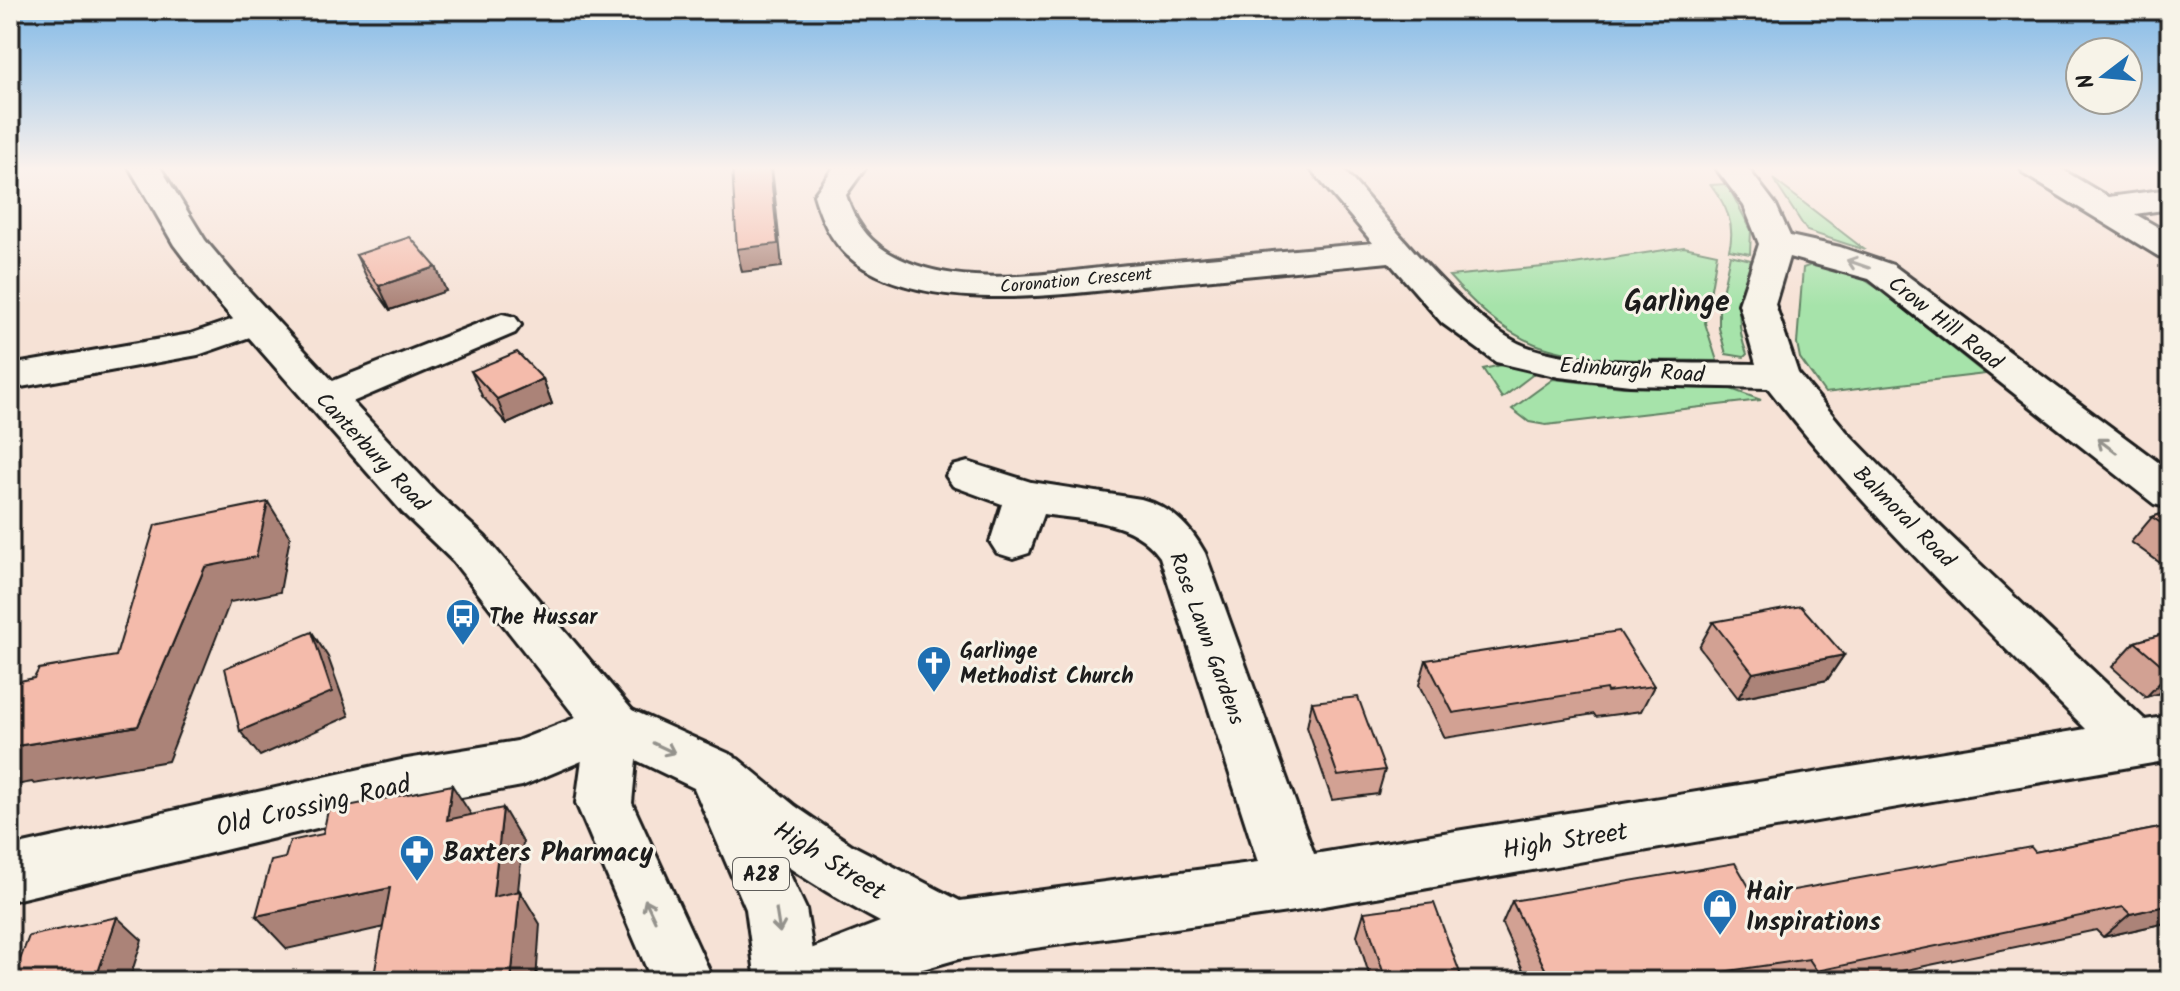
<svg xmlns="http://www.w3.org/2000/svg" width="2180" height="991" font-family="Kalam,sans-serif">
	<rect width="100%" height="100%" fill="#f6e2d6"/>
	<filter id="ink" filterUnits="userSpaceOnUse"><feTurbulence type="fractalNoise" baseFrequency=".0125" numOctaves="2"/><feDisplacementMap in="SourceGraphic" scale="16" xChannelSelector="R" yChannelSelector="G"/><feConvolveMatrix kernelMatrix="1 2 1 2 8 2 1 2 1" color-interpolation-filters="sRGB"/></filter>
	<g filter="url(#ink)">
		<!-- green -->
		<path fill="#a6e3aa" stroke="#618063" stroke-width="2" d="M1773,179L1865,250L1807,231Z
			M1727,184L1751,230L1750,254L1729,250C1736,225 1726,205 1711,185Z
			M1684,247L1717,254L1705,323L1717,361C1660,359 1590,365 1535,344C1500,330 1474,304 1449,276L1574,264Z
			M1730,255L1751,260C1741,294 1733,319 1747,354L1744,357L1726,354L1719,328V307Z
			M1819,262L1856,274L1880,290L1985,374L1825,393L1800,358L1797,343L1803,268Z
			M1506,364L1535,373L1502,398L1483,369Z
			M1553,379L1623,387L1731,389L1761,400L1546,425L1529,422L1512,409Z"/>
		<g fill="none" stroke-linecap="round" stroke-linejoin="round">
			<!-- minor casing -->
			<g stroke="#1c1c1c" stroke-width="6">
				<path id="minor" d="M834,167H866L846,195C858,232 878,252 916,265C982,288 1061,271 1129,265C1210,258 1292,250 1373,243L1309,167H1341C1383,214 1470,325 1525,346C1584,368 1691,362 1756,364L1739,304L1759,244L1744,206L1715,167H1747L1776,205L1790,236L1840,247L1893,265L2170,471V508L2154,504L1869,279L1789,257L1775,304L1798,373L1846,431L1927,514L2145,720L2170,716V760L1295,911L958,959L881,981H776L785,959L880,922C827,894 718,829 692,776L700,759L719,753L738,759L795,806L852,845L960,901L1258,862L1160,557C1133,519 1087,521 1043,514L1029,553L1013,558L997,553L990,542L1002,504L953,486L946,476L953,466L968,462L1031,482L1141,499C1171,507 1190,526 1205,553L1314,854L2086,729C1977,619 1863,511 1768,388L1630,385L1559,377L1496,362L1442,323L1389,262C1317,269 1244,276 1171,283C1082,291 944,317 864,268C836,251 823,226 814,195Z
					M2020,167H2058L2108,197L2170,189V209L2135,214L2170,234V259L2158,256L2024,174Z
					M257,311L270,314L276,322L270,330L198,355L10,389V365L190,334Z
					M502,314L515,317L521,325L515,333L338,408L324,412L310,408L304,399L310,390Z
					M613,703L632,710L639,725L632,740L522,786L401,808L10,901V847L401,760L517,741Z"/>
			</g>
			<!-- highway casing -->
			<g stroke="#1c1c1c" stroke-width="6">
				<path id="highway" d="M129,167H160L205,240L237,278L435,491L485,537L632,710L734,756L806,909L818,981H756L746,909L694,788L636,760L632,803L714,981H652L576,803L586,730L453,561L403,513L211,294L174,245Z"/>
			</g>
			<!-- minor -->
			<use href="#minor" fill="#f7f3e8" fill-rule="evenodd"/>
			<!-- highway -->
			<use href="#highway" fill="#f7f3e8" fill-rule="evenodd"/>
		</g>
		<!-- wall -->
		<path fill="#d2a193" stroke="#1c1c1c" stroke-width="2" d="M356,255L436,267L446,291L390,310L367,278Z
			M471,371L543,379L552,404L507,424L482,396Z
			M2170,511V570L2131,542L2152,517Z
			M1713,622L1844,655L1827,680L1738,698L1699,647Z
			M2170,632V690L2146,697L2112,667L2135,642Z
			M1426,660L1654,686L1641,711L1596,717L1594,714L1445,738L1419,685Z
			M1312,702L1385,770L1378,794L1332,800L1307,727Z
			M2170,826V922L2103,937L2096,930L1854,981H1528L1502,924L1512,901L1755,897L2035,852Z
			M1364,912L1463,981H1371L1357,935Z"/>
		<!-- shaded-wall -->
		<path fill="#ab8378" stroke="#1c1c1c" stroke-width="2" d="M770,167H772L782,267L742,272L737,249Z
			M436,267L446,291L390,310L379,286Z
			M543,379L552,404L507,424L497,399Z
			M10,492L15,498L10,510Z
			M268,502L290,537L280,592L230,602L168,761L34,784L32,782L10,786V747L138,726L205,567Z
			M312,632L328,657L349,716L260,756L240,731Z
			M1844,655L1827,680L1738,698L1753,673Z
			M2170,672V690L2146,697Z
			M452,785L474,819L447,820Z
			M503,808L523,842L514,930L493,897Z
			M390,888L415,920L287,949L256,916Z
			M520,891L540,924L536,981H511Z
			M2170,905V922L2103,937L2130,914Z
			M117,917L142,940L129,981H95Z"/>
		<!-- building -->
		<path fill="#f4bbab" stroke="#1c1c1c" stroke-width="2" d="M732,167H770L778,244L737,249Z
			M410,237L436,267L379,286L356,255Z
			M517,352L543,379L497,399L471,371Z
			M268,502L256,557L205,567L138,726L10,747V683L34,678L39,669L116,656L155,525Z
			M2170,511V529L2152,517Z
			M1801,606L1844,655L1753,673L1713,622Z
			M1619,631L1654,686L1607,692L1606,689L1453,713L1426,660Z
			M312,632L332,692L240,731L225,668Z
			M2170,632V672L2135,642Z
			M1358,697L1385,770L1338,776L1312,702Z
			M452,785L447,820L503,808L493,897L520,891L511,981H373L390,888L256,916L271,861L285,858L290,841L323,834L328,810Z
			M2170,826V905L2130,914L2123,907L1817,971L1809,959L1674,979L1675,981H1551L1512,901L1735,863L1755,897L2031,847L2035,852Z
			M1434,903L1463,981H1386L1364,912Z
			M117,917L95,981H12L29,936Z"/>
		<!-- one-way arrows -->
		<defs><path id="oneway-shaft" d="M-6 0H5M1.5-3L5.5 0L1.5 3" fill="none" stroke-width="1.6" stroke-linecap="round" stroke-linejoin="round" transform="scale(2)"/></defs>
		<g stroke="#94928c">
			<use href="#oneway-shaft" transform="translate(1858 264) rotate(-161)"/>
			<use href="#oneway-shaft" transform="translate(2107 446) rotate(-143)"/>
			<use href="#oneway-shaft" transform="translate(664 748) rotate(25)"/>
			<use href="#oneway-shaft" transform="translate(650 910) rotate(-115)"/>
			<use href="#oneway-shaft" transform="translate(778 921) rotate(81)"/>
		</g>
	</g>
	<!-- sky -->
	<linearGradient id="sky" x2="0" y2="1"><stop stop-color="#81b9e7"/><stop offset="0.55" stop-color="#fbf2ed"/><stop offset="1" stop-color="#fbf2ed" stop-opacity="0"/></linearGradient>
	<rect width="2180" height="306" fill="url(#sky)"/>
	<!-- icons -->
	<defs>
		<g id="bus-pin" transform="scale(1.8)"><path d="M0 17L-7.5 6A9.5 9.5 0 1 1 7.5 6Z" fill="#1f6fb2" stroke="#f7f3e8"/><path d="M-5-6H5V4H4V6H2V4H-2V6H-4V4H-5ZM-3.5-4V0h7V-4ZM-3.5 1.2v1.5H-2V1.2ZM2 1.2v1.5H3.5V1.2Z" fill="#fff"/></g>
		<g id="church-pin" transform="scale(1.8)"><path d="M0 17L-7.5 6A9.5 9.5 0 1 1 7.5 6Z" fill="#1f6fb2" stroke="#f7f3e8"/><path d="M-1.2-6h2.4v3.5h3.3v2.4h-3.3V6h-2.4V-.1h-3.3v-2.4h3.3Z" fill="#fff"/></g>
		<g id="pharmacy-pin" transform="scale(1.8)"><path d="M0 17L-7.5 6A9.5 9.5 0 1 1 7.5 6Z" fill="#1f6fb2" stroke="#f7f3e8"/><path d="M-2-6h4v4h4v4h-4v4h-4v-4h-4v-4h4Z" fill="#fff"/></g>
		<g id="shop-pin" transform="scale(1.8)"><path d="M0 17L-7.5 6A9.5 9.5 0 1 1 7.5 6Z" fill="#1f6fb2" stroke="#f7f3e8"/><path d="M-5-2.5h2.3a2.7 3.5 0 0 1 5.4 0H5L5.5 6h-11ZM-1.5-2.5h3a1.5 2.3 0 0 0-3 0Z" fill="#fff"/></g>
	</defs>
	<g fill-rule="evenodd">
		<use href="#bus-pin" x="463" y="616"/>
		<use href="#church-pin" x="934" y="663"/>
		<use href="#pharmacy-pin" x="417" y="852"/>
		<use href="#shop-pin" x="1720" y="906"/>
	</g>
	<g text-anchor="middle" stroke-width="6" stroke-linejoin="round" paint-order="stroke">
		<!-- far-street labels -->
		<g font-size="18" fill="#1c1c1c" stroke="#f7f3e8">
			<text transform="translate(1076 280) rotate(-5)" y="6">Coronation Crescent</text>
		</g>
		<!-- shield labels -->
		<rect fill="#f7f3e8" stroke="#5e5c59" stroke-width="2" x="733" y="858" width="56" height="32" rx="6"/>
		<g font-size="20" font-weight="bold" fill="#1c1c1c">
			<text x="761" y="881">A28</text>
		</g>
		<!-- street labels -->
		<g font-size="22" fill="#1c1c1c" stroke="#f7f3e8">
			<text transform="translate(1946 322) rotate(38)" y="8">Crow Hill Road</text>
			<text transform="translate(1632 369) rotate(4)" y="8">Edinburgh Road</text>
			<text transform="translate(373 451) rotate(47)" y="8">Canterbury Road</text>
			<text transform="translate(1905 516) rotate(45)" y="8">Balmoral Road</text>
			<text transform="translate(1208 638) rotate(70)" y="8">Rose Lawn Gardens</text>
		</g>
		<!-- poi labels -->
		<g font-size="22" font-weight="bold" fill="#1c1c1c" stroke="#f7f3e8" text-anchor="start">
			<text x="489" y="624">The Hussar</text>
			<text x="960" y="658">Garlinge<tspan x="960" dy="25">Methodist Church</tspan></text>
		</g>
		<!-- near-street labels -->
		<g font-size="26" fill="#1c1c1c" stroke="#f7f3e8">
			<text transform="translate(313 805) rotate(-13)" y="9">Old Crossing Road</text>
			<text transform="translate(1565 840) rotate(-9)" y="9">High Street</text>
			<text transform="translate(830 860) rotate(32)" y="9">High Street</text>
		</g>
		<!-- near-poi labels -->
		<g font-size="26" font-weight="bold" fill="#1c1c1c" stroke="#f7f3e8" text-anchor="start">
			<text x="443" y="861">Baxters Pharmacy</text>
			<text x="1746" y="900">Hair<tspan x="1746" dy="30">Inspirations</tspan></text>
		</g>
		<!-- district labels -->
		<g font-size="30" font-weight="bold" fill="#1c1c1c" stroke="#f7f3e8">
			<text x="1677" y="311">Garlinge</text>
		</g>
	</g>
	<!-- margin -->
	<rect width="2180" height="991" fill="none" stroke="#f7f3e8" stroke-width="40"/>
	<rect x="20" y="20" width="2140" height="951" fill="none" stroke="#1c1c1c" stroke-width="3" filter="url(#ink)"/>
	<!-- north arrow -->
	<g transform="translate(2104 76) rotate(254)"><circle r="38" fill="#f7f3e8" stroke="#9f9d96" stroke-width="2"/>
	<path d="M0-6L14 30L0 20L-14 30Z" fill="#1f6fb2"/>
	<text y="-12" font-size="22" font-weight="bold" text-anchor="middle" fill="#1c1c1c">N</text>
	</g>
</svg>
